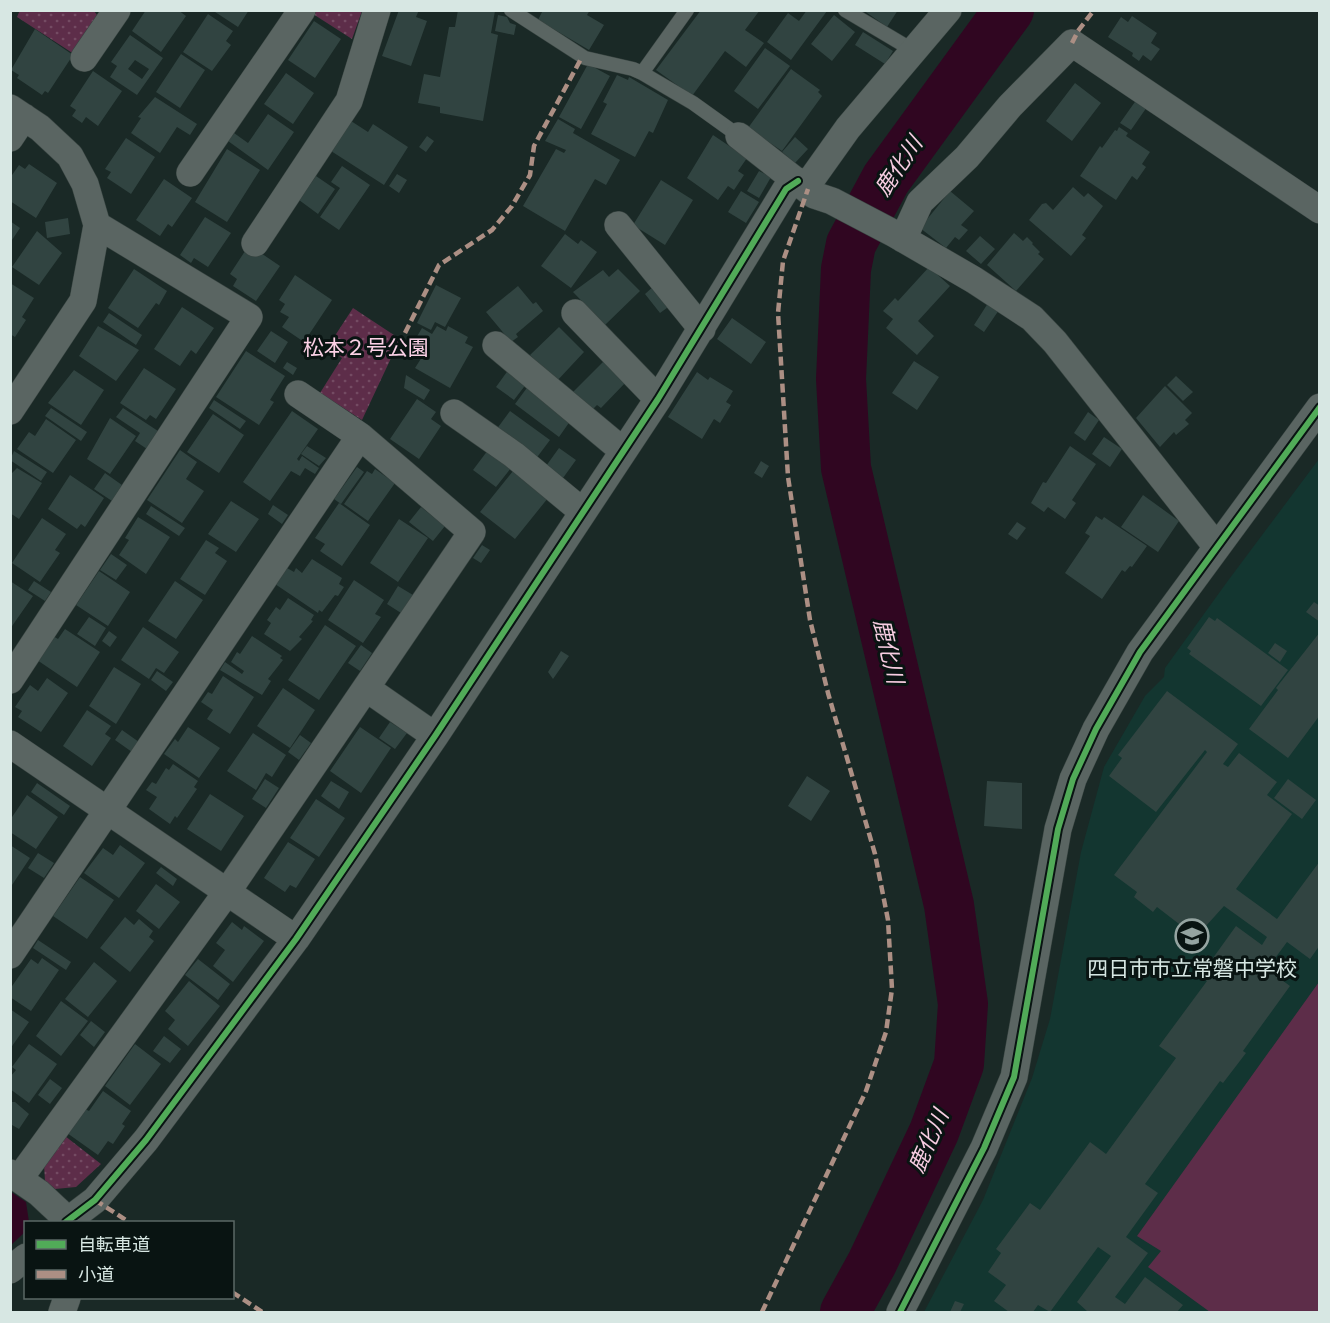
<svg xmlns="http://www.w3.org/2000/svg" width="1330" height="1323" font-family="Raleway,'Noto Sans JP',sans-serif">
	<defs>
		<pattern id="park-dots" width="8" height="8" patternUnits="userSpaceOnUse" patternTransform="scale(1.5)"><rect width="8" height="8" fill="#5d2d49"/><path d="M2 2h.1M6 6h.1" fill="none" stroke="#744b63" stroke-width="1.8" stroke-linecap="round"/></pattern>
	</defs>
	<rect width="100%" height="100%" fill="#1a2926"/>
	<!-- built -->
	<path fill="#133630" d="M1319,459V1312H924L983,1200L1032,1078L1050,1019L1081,852L1104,767L1145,696L1164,677L1165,668L1227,582Z"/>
	<!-- park -->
	<path fill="url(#park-dots)" d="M20,10L94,11L97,15L74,54L17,17Z
		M314,11H362L352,39L313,14Z
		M353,308L400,339L362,420L320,393L342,358L327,348Z
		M65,1136L101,1164L76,1187L55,1189L45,1181L44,1164Z"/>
	<!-- pitch -->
	<path fill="#5d2d49" d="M1319,982V1312H1210L1148,1267L1161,1251L1137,1236Z"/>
	<!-- water -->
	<path fill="#300621" d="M11,1192L26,1202L29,1222H26L25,1232L11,1245Z"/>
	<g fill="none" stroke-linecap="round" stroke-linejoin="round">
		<!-- river -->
		<path stroke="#300621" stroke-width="50" d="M845,1312L872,1263L934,1132L959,1064L963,1004L949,905L846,468L841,379L846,269L851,244L886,179L1009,10"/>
	</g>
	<!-- building -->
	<path fill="#314441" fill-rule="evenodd" d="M146,10H178L186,16L161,52L132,31Z
		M212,10H249L238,27Z
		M399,10H419L416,17L427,21L411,66L382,56Z
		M458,10L495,11L491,33L498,35L483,121L440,113V107L418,103L424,74L440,77L449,27H455Z
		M543,10H590L587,15L604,25L589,50L538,20Z
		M701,10H760L745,30L764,43L746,67L725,51L692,96L656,70Z
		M807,10L827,11L791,60L767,42L788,13L799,21Z
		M863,10H898L887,27Z
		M208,14L233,31L226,41L231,45L212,71L183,52Z
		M498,15L507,17L510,23L516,25L514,35L495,31Z
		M834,15L855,32L832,61L811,44Z
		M1132,16L1157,33L1151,43L1160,49L1151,61L1143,55L1139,61L1132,56L1133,53L1108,37L1121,17L1128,22Z
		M314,21L341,39L315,78L288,60Z
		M35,29L73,55L48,93L45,91L42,95L17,78L19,75L11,70Z
		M863,32L893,51L885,64L855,45Z
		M130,35L163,58L137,95L110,77L117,66L111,62ZM135,60L149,69L142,79L128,69Z
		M765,48L790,66L758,109L734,91Z
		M181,54L205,70L180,108L156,92Z
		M588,64L610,76L581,129L559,117Z
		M791,69L820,90L818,92L822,96L782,151L748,128Z
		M93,71L122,91L98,126L86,117L82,123L72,116L76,110L70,106Z
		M286,73L314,93L293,124L264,104Z
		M617,75L628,80L629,77L668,100L653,133L649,131L635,157L591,134L607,104L603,102Z
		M1075,83L1101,103L1072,141L1046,121Z
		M155,97L197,124L190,135L177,127L160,153L131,133L141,118L138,117Z
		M1137,99L1147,107L1131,130L1120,123Z
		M268,114L294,132L268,170L228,141L234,133L248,143Z
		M558,119L575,129L573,133L620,160L606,185L595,179L565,231L523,206L556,149L564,153L566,150L545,141Z
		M351,121L368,132L373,124L408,147L384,185L331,151Z
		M1119,127L1128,133L1126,136L1150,152L1142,164L1146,167L1137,180L1132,176L1116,200L1080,176L1100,146L1102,148L1115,130L1117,131Z
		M713,135L747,158L738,171L744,175L734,190L728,186L718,200L687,178Z
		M427,136L434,141L426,152L419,147Z
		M795,137L808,149L795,163L782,152Z
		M126,138L155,157L131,194L107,178L111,172L105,169Z
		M227,149L260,170L227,222L195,202Z
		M29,164L57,183L36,218L10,201V178L19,165L25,169Z
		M342,166L370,185L339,230L320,217L340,188L331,182Z
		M759,171L771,177L759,198L747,191Z
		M397,174L407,180L399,193L389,186Z
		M316,176L335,189L318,214L299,200Z
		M164,179L192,198L172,227L168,224L160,236L136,220Z
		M661,180L693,200L665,245L633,225Z
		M1073,187L1084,197L1088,193L1103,206L1082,235L1086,238L1071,256L1029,220L1042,204L1046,203L1053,210Z
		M741,191L759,202L746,223L728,212Z
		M950,191L974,211L961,225L968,230L959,240L955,237L946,248L920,228Z
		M205,217L231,233L208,267L194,258L191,263L180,255Z
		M68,218L70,234L47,238L45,222Z
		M10,221L20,228L10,243Z
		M37,231L62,253L39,285L12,267Z
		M1014,233L1023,241L1027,237L1033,243L1032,244L1040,252L1038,254L1044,259L1016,291L987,265Z
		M565,234L578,244L581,240L597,252L571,288L541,266Z
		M980,236L995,249L981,264L966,251Z
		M249,245L280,266L256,301L233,286L237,279L230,274Z
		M929,267L950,286L918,321L934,336L917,355L886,328L893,319L883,311L895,298L898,301Z
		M134,269L167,291L159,305L156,303L138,328L108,308Z
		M618,269L640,291L605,325L573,292L603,270L609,277Z
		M295,275L332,300L304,342L282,327L289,317L280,312L285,304L279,300Z
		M10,283L34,298L22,317L26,320L15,337L10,334Z
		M436,285L461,298L445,327L435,322L431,330L417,323Z
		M655,285L671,305L660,313L645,294Z
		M518,286L533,304L536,302L543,311L516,334L518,337L511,342L486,312Z
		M990,300L1001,307L984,332L974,325Z
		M182,307L214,328L196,354L191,350L180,366L154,349Z
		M109,313L142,335L136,345L103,322Z
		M732,318L766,342L751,364L717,339Z
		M98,326L139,350L116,381L79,356Z
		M437,326L446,331L448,326L468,337L465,343L473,347L450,388L415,368L422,357L409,350L422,328L432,334Z
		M559,327L584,352L556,382L530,355Z
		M271,331L288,342L275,363L257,351Z
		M246,351L285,376L270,400L274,402L259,425L216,397Z
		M604,361L626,382L601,408L597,405L592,410L573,392Z
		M914,361L939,377L917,410L892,393Z
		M287,362L297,368L293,375L283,368Z
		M144,368L176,389L156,419L150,415L146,420L120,403Z
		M509,369L527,383L514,400L496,387Z
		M74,370L104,390L81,425L48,403Z
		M697,372L708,380L710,377L733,391L726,402L731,405L720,423L714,419L702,439L668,417Z
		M406,375L430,390L424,400L404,388Z
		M1176,376L1193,392L1183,401L1167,385Z
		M529,385L573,417L559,437L515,404Z
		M1165,386L1192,413L1185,420L1189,424L1176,435L1174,432L1160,447L1136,418Z
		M417,399L436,412L431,419L441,426L419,459L390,439Z
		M214,400L246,421L240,429L209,408Z
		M51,408L87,432L81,441L45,416Z
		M123,408L158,431L147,449L135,441L140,433L116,417Z
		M292,411L318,429L297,459L299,461L302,456L319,468L315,474L305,468L300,476L291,471L270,501L243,482Z
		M510,411L550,440L535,460L496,430Z
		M1088,412L1099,420L1085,441L1074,433Z
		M213,414L244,435L219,473L187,452Z
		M110,418L136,436L110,474L87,459Z
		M46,419L76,440L53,473L17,449L29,432L35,436Z
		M1104,437L1122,449L1110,467L1092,454Z
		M307,446L326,458L319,466L301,454Z
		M1070,446L1096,464L1072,500L1076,503L1065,519L1048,507L1044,512L1031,503L1043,482L1046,483Z
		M559,448L576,460L563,478L546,466Z
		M180,450L197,462L186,479L204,491L182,523L147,500Z
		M488,450L511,468L496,487L473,470Z
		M14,451L47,472L41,481L10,460Z
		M761,461L769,466L762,478L754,473Z
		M357,467L364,472L341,504L334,499Z
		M17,468L42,483L19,519L10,513V475Z
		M375,469L395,483L368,521L344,504L367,471L372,474Z
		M513,471L548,498L515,539L480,512Z
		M105,473L122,485L112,501L94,489Z
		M70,475L104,498L85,527L81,524L77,529L48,509Z
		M1143,495L1179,521L1158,552L1121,527Z
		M231,501L259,519L236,552L208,534Z
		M339,503L370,525L342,566L320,551L325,544L315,538Z
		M273,505L288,515L282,524L268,514Z
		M151,506L185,528L179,536L146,514Z
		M421,507L445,526L433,541L409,522Z
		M1096,516L1102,520L1104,517L1147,546L1132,567L1130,566L1125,572L1122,570L1102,599L1065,573L1090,536L1085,533Z
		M138,517L170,537L146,574L119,555L129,540L125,538Z
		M42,518L66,534L55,550L60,553L40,582L12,563Z
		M399,519L428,538L398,582L370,563Z
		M1017,522L1026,528L1017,540L1008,534Z
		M206,540L219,548L215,553L227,561L205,595L180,579Z
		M482,545L490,550L481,563L473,558Z
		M111,554L127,565L116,580L100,570Z
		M312,559L342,578L339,584L344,587L338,596L335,595L322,612L319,610L318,613L275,584L287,568L294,572L296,568L302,573Z
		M99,571L130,592L108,626L76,605Z
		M354,580L384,600L375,614L381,617L363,643L328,620Z
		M10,581L33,596L10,629Z
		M34,581L51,592L45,601L28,590Z
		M175,581L203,600L176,639L148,621Z
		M398,586L413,595L401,613L387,604Z
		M288,598L314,615L311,620L313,621L299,637L302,639L290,651L264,634L271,623L267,620L276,607L280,610Z
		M1314,602L1320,606V622L1306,612Z
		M89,617L106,628L95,646L77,634Z
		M1209,617L1215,621L1217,618L1288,670L1261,706L1189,654L1191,651L1187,648Z
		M325,625L356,646L319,700L288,680Z
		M143,627L179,652L164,673L156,668L149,679L121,660Z
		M65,629L100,652L77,687L37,660L53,636L58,639Z
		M109,631L117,637L110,647L102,641Z
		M1320,632V715L1288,758L1249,729L1278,690L1276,688Z
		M252,636L282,656L280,658L283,660L268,679L271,681L262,695L220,670L225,662L242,674L244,671L231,662L237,652L240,654Z
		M1275,643L1287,651L1280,662L1268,653Z
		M361,645L372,653L360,671L348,663Z
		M561,651L569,656L553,679L548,672Z
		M114,667L141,684L116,724L89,706Z
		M157,671L173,682L166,691L151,680Z
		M223,676L254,697L230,734L207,719L213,710L201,702L208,692L212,694Z
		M47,678L68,693L41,732L18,717L22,711L15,707L30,685L38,691Z
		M283,688L315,710L290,748L257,726Z
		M1167,691L1238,744L1223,764L1228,767L1239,753L1277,782L1267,795L1292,814L1236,889L1277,919L1320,861V945L1310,959L1287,942L1267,969L1290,986L1243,1051L1246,1053L1223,1083L1220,1081L1145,1184L1158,1193L1126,1237L1148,1253L1115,1297L1125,1304L1145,1277L1183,1305L1177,1312H1088L1077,1302L1111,1256L1098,1247L1050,1312L1038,1305L1033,1312H1009L994,1301L1006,1285L988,1272L1001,1253L996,1249L1030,1203L1040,1210L1090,1142L1106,1154L1176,1058L1159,1046L1207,981L1200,976L1236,926L1262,945L1267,937L1224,906L1196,937L1157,907L1153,912L1134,897L1137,892L1114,875L1207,752L1205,750L1156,812L1109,776L1122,758L1118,755Z
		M87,710L111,726L105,734L111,738L92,766L63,746Z
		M390,722L407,733L395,749L379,738Z
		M188,727L220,748L199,778L164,754L175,739L178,742Z
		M360,727L391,748L361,793L330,771Z
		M122,730L139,742L132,752L115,740Z
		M253,733L286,755L272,777L266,773L256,790L227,771Z
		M300,735L311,743L299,760L288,752Z
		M173,764L198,781L194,787L197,789L177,818L175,816L170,824L149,809L157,797L146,790L152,782L156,784L166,768L169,770Z
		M807,776L830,791L811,821L788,806Z
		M265,779L279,788L266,808L252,799Z
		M1288,779L1316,800L1302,819L1274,798Z
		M331,781L349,792L339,809L321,796Z
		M987,781L1022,783V829L984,826Z
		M37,783L70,806L64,815L31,792Z
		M210,794L244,816L221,851L187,829Z
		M27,795L58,817L36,849L10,832V820Z
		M316,799L345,818L319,857L290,838Z
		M288,842L315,859L296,888L290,885L285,892L264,878Z
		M10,845L30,858L10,888Z
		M120,845L145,863L119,898L84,873L103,848L113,855Z
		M38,853L54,863L44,878L28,868Z
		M161,867L177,879L173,886L156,873Z
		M80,877L114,900L87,939L53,916Z
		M156,884L180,902L159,929L136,911Z
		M125,917L134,925L139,919L153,931L149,937L154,941L130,972L100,948Z
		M232,922L242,930L244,926L264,941L233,982L213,966L225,950L216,943Z
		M38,940L71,962L66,970L33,948Z
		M42,958L59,970L31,1011L10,997V989L31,959L38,964Z
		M198,959L230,984L218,1000L185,975Z
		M94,962L117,981L88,1017L65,999Z
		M189,981L220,1006L188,1046L168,1029L175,1020L165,1011Z
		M61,1001L88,1021L61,1056L36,1036Z
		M10,1009L29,1022L10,1049Z
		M91,1021L105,1032L94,1047L80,1035Z
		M164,1036L181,1049L170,1063L153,1051Z
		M29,1044L57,1064L29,1103L10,1089V1077L16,1070L12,1067Z
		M135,1044L161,1064L130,1105L105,1086Z
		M50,1079L62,1088L50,1104L38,1095Z
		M103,1091L131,1111L122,1124L125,1126L113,1144L108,1141L98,1155L67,1133L85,1109L89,1111Z
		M10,1102H15L29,1114L19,1129L12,1125L10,1127Z
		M955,1301L964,1304L960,1312H950Z"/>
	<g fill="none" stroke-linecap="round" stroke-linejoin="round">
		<!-- lane casing -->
		<g stroke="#384441" stroke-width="15">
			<path id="lane" d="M511,10L585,58L633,69L642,73
				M687,10L642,73L693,103L739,136
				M845,10L914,51"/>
		</g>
		<!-- street casing -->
		<g stroke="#384441" stroke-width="28">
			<path id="street" d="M84,58L117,10
				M10,108L40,128L70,156L85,184L97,225L83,301L10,411
				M739,136L814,195L832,201L893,233L974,280L1032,318L1055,342L1216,546
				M10,138L24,117
				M190,173L302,10
				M806,187L848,128L948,10
				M618,225L702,329
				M903,239L920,202L967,157L1010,106L1072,43L1320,210
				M255,243L349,101L377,10
				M575,313L658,399
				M496,345L622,450
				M454,413L514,455L583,512
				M10,680L249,317L97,225
				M366,688L435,736
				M10,744L296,939
				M10,955L360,436
				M10,1173L39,1193L70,1222
				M19,1179L227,892L472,532L360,436L298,394
				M66,1222L95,1200L146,1140L296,939L435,736L658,399L786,189L798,181
				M10,1270L26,1257
				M62,1312L67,1298
				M900,1312L984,1148L1014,1077L1058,829L1073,779L1096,729L1140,652L1320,407"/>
		</g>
		<!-- lane -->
		<use href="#lane" stroke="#5a6562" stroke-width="14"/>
		<!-- street -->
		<use href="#street" stroke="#5a6562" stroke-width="27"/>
		<!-- quiet -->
		<path stroke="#ac8f84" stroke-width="4.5" stroke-dasharray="9 4.5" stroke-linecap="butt" d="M1072,43L1078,31L1094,10
			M405,333L439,265L492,230L512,206L530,175L534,146L582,57
			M95,1200L129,1222
			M232,1292L262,1312
			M762,1312L866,1091L886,1032L892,989L888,920L875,854L828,693L810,620L788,477L778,313L783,261L808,189"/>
		<!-- cycleway casing -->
		<g stroke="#091412" stroke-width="10">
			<path id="cycleway" d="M66,1222L95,1200L146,1140L296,939L435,736L658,399L786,189L798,181
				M900,1312L984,1148L1014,1077L1058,829L1073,779L1096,729L1140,652L1320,407"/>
		</g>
		<!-- cycleway -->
		<use href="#cycleway" stroke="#51ab58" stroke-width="6"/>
	</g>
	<!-- icons -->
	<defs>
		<g id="school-ring" transform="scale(1.725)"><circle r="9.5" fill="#091412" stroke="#95a4a1" stroke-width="1.5"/><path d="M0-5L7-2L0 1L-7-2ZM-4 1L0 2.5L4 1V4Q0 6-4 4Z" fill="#95a4a1"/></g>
	</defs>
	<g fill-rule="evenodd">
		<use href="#school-ring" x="1192" y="936"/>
	</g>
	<g text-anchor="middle" stroke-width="6" stroke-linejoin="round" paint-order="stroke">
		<!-- park labels -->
		<g font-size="21" fill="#fcd1e6" stroke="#091412">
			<text x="366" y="355">松本２号公園</text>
		</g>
		<!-- poi labels -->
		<g font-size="21" fill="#d7e7e3" stroke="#091412">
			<text x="1192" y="976">四日市市立常磐中学校</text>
		</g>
		<!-- water labels -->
		<g font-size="22" font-style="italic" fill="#f8cde2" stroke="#091412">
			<text transform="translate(898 166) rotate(-56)" y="8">鹿化川</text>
			<text transform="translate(889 651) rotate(77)" y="8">鹿化川</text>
			<text transform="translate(928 1141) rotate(-66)" y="8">鹿化川</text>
		</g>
	</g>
	<!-- border -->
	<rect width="1330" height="1323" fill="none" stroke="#d7e7e3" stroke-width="24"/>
	<!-- legend -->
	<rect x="24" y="1221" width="210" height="78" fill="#091412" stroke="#5b6866" stroke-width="1.5"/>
	<rect x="36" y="1240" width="30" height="9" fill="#51ab58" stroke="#5b6866" stroke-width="1.5"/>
	<text x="78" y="1251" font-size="18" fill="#d7e7e3">自転車道</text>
	<rect x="36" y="1270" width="30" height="9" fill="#ac8f84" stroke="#5b6866" stroke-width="1.5"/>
	<text x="78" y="1281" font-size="18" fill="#d7e7e3">小道</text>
</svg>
